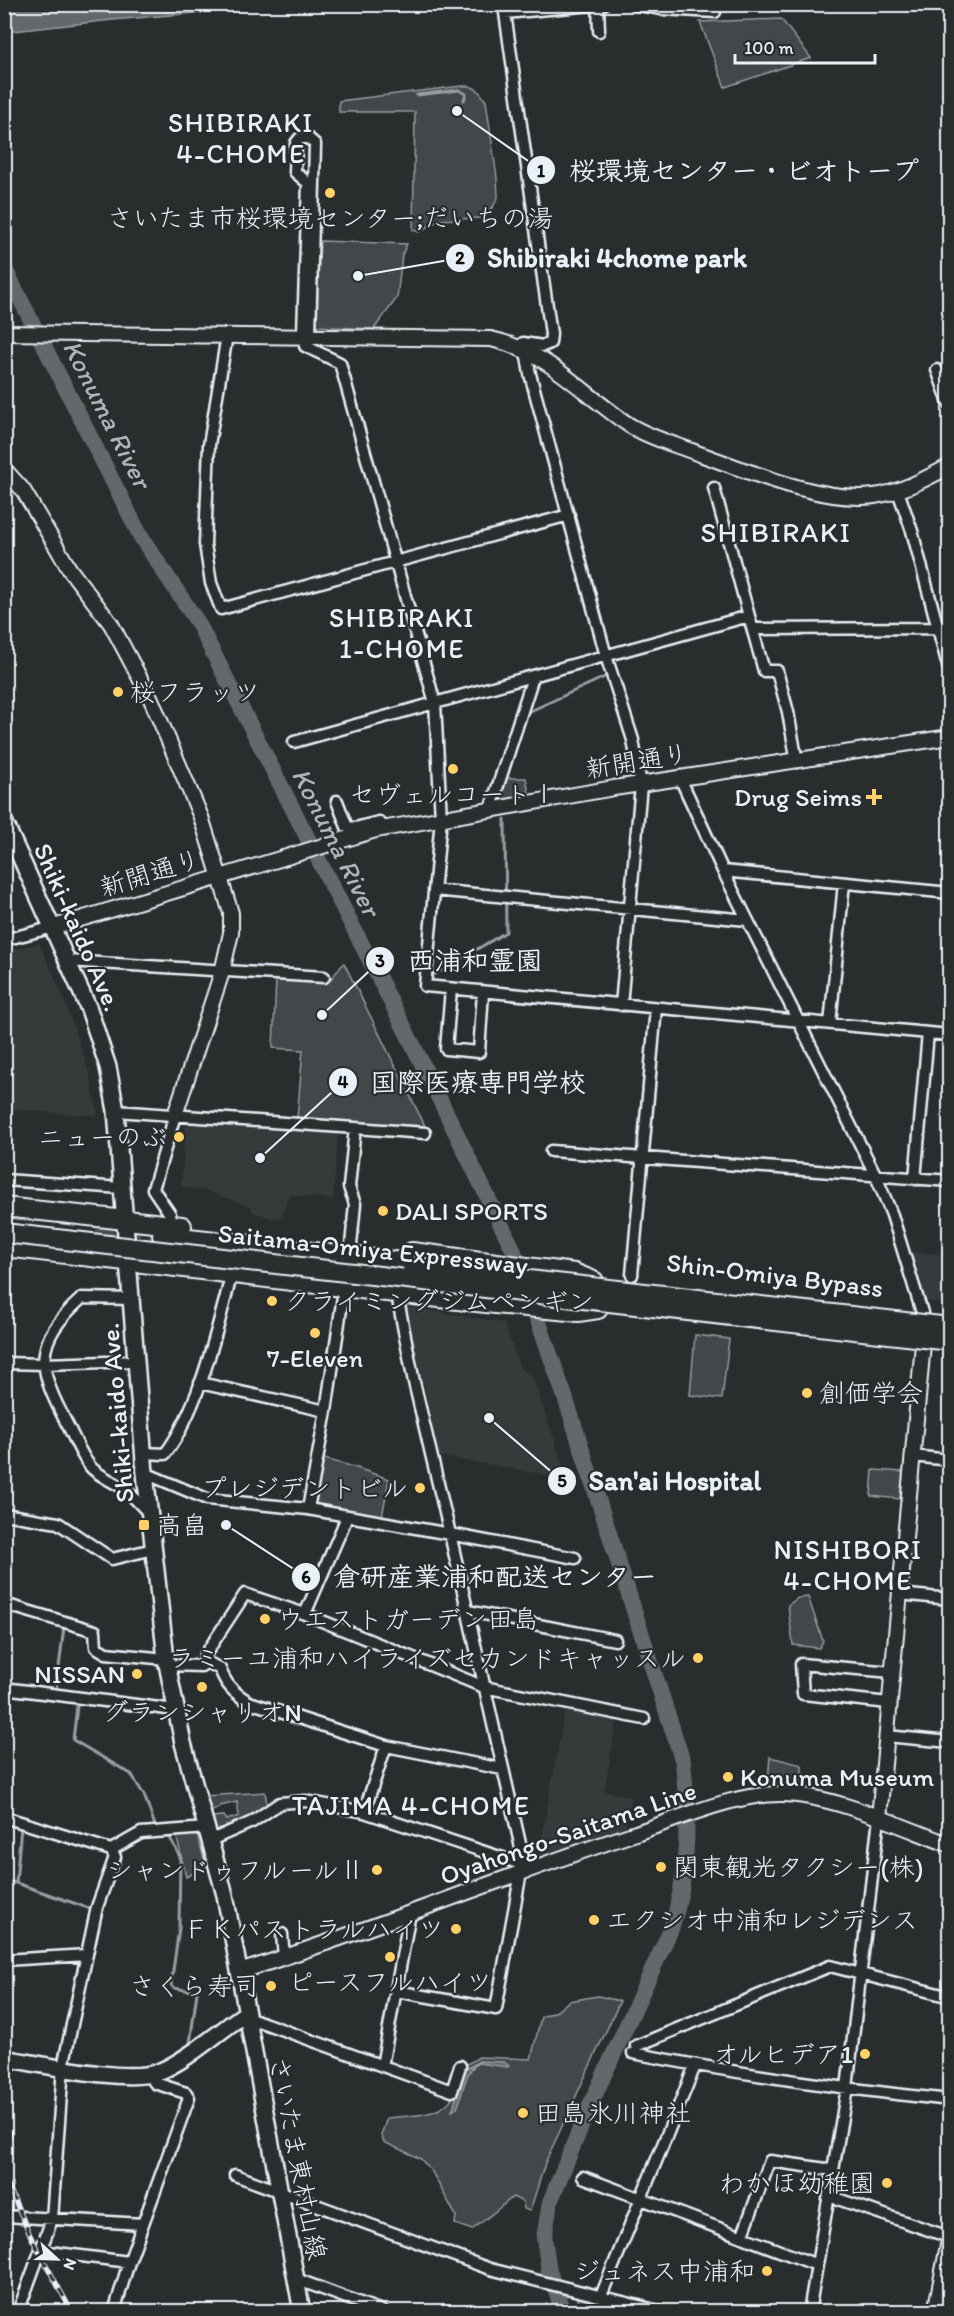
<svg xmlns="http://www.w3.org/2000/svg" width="954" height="2316" font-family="Itim,'Klee One',sans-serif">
	<rect width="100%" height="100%" fill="#2a2d2e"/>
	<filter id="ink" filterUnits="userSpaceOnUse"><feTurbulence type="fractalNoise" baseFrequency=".0167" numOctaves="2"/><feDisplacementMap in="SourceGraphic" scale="12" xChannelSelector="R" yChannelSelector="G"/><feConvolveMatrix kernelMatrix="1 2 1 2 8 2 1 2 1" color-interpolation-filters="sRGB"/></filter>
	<g filter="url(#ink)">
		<!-- built -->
		<path fill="#363a3b" d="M39,943L62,994L89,1072L98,1116L5,1109V952Z
			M186,1120L338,1130L333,1199L289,1195L282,1216L276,1219L252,1212V1207L207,1191L181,1187Z
			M911,1252L949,1255V1304L924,1301Z
			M402,1306L504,1323L520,1368L532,1376L566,1473V1478L439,1456L425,1388Z
			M565,1710L617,1721L604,1791L631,1797L625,1829L538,1857Z"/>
		<!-- green -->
		<path fill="#424648" stroke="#959ca0" stroke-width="1.5" d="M781,19L811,58L725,87L700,22Z
			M462,86H470L478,90L486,101L497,178L498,197L493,207L479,218L439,220L419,232L413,230L415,112H339V101Z
			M320,241L407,244L402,255L397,298L374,329L315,326Z
			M507,778H526L530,798L499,803Z
			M344,963L425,1126L297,1119L303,1050L273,1048L276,980L329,981Z
			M695,1335L729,1339L722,1399L690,1395Z
			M321,1458L354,1467L389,1479L382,1517L315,1507L312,1503Z
			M873,1470L903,1472L900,1499L871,1496Z
			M808,1597L823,1641L819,1648L793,1645L788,1605L798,1598Z
			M770,1757L802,1765V1782L784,1777L768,1781Z
			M265,1792L267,1805L251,1817L215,1833L211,1817L224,1816L227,1820L239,1816L237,1802L220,1806L219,1808L210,1812L205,1796Z
			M176,1834H197L206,1866L186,1877Z
			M598,1996L620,2001L545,2163L530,2211L524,2209L523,2202L513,2197L472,2230L455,2224L456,2216L432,2172L421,2159L384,2142L381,2135L387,2118C408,2115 444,2118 454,2094C458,2086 460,2076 462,2067L479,2057L531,2059L541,2017L557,2011L569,2001Z
			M575,2293L645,2311H583Z"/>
		<!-- water -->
		<path fill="#63686b" stroke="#989fa3" stroke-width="1.5" d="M4,5L5,4L289,5L112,20L5,32Z
			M479,2061L504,2062L509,2066L507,2067L478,2063C464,2071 463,2095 457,2108L452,2111L465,2070Z"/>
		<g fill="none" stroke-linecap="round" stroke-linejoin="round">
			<!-- stream -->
			<path stroke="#989fa3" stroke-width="3" d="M417,95L459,90L466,94L464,100
				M526,713L609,675
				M430,977L506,932L505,819
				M388,995L393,993
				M4,1610L27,1616
				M56,1691L64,1627L62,1626
				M76,1702L77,1706L73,1740L131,1774L144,1795L156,1828
				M162,1835L170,1838L180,1857L179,1928L171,1985L174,1988L197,1992L190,2043
				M4,1881L16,1883L91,1909
				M16,1883L21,1827L18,1826"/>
			<!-- river -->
			<path stroke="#63686b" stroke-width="16" d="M4,267L141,537L198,623L413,1045L513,1249L565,1397L683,1762C689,1818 689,1875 671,1929L587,2112L550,2202L544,2238L549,2271L563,2312"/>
			<!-- highway-tunnel -->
			<path stroke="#464a4c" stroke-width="18" stroke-dasharray="18 9" stroke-linecap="butt" d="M96,1227L162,1235"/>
			<!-- street casing -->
			<g stroke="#e8f1f8" stroke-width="15">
				<path id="street" d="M598,4L599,31
					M633,4L662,9L715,12
					M227,335L209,445L205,544L211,583L221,609L569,515
					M310,336L315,144L308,138H300L296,143L295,172L308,183L303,332L305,346L340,363L435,703L441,819L425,986L950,1035
					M520,347L523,343L543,346L550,343L551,334L505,13L604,4
					M526,351L530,374L606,656L633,740L641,785L621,1005
					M937,370L950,405
					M714,488L764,671H777L788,712L797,762
					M898,491L912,531L950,673
					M753,629L937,628L950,625
					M294,742L749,616
					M680,778L723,871L876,1176L892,1215L924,1319
					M337,801L347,827L355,828L379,822L386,829
					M492,809V804L533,677
					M723,871L950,893
					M434,890L747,920
					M4,940L54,927
					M68,961L324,977
					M451,989L446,1049L479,1052L483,992
					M830,1024L844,883
					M116,1111L425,1133
					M551,1151L950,1181
					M915,1179L928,1033
					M4,1180L122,1188
					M172,1225L170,1214L153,1189L175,1115
					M351,1245L355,1204L349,1187L355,1128
					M632,1275L656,1008
					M397,1295L414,1382L450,1534L526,1870
					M132,1299L82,1298C32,1343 37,1368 67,1424C74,1437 80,1453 89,1465C96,1475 113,1481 123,1488C133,1495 141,1506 150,1514
					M4,1363L44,1364L138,1361
					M200,1383L326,1411L308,1509
					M326,1411L344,1289
					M144,1453L165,1454C200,1408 217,1328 232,1273
					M912,1456L950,1460
					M145,1473L207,1499L308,1509L450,1534L575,1558
					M4,1514L58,1523L112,1559L153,1549
					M899,1594L950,1599
					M4,1604L95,1631L96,1647L106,1653L166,1659
					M468,1611L615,1640
					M305,1614L347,1517
					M207,1662L205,1655L245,1594L305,1614L484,1687L644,1719
					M167,1665L201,1666L207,1662L220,1669C226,1685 234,1693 249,1702L386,1746L502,1769
					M4,1688L175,1710
					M889,1703L803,1694L801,1664L892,1672
					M886,1736L950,1742
					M364,1812L386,1746
					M4,1817L111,1850L141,1833L207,1828
					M211,1840L252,1822L280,1803L306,1801L364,1812L524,1865
					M282,1934L284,1958
					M4,1960L87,1955
					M396,1991L496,2009L521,1872
					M247,2017L452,2091L460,2066
					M636,2046L830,1966L950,1997
					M633,2053C738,2074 843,2089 950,2100
					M382,2066L410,1913
					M4,2134H5
					M235,2175L490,2269L663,2312
					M583,2177L817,2265
					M829,2196L949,2237
					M4,2216L143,2224
					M742,2237L770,2161L833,2170
					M41,2251L129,2262
					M296,2279L384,2312
					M601,2296L695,2066
					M18,2312L52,2219L63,2067L97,1907L115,1857L111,1850
					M114,2312L129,2262L189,2098L186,2093L155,2083L149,2075
					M809,2312L847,2088L879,1818"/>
			</g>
			<!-- secondary casing -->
			<g stroke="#e8f1f8" stroke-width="18">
				<path id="secondary" d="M4,333L491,339C549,352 581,393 629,425C650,438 674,444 697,453C745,470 822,503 874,496C902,492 925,479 950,466
					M4,469L23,490L70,570L111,624L151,699L201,817L231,913V933L222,972L175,1115
					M54,927L376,830L614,788L950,737
					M879,1818L923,1344
					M239,1972C372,1930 501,1877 633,1834C678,1819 733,1794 781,1794C831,1794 902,1827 950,1845
					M935,2312L950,2235"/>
			</g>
			<!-- primary casing -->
			<g stroke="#e8f1f8" stroke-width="20">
				<path id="primary" d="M4,821L89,1009L108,1067L116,1111L145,1473L166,1659L183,1743L225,1895L302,2312
					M4,2058C41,2064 127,2084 158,2072C185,2062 221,2030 246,2013"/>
			</g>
			<!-- highway casing -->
			<g stroke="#e8f1f8" stroke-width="22">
				<path id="highway" d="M4,1207L182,1226
					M162,1235L429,1265
					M4,1247C196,1268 386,1295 578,1312L598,1309
					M412,1252L574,1273L594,1281"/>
			</g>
			<!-- street -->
			<use href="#street" stroke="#2a2d2e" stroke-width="10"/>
			<!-- secondary -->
			<use href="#secondary" stroke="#2a2d2e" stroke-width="14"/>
			<!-- primary -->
			<use href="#primary" stroke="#2a2d2e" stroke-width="15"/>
			<!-- highway -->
			<use href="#highway" stroke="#2a2d2e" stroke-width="18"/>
			<!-- rail casing -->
			<g stroke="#e8f1f8" stroke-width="5">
				<path id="rail" d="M4,2176L31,2237L72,2312"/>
			</g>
			<!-- rail -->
			<use href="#rail" stroke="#2a2d2e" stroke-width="3" stroke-dasharray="9" stroke-linecap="butt"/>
			<!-- highway-bridge casing -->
			<g stroke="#e8f1f8" stroke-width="22" stroke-linecap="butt">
				<path id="highway-bridge" d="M4,1233L950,1341
					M412,1267L950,1327"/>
			</g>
			<!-- highway-bridge -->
			<use href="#highway-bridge" stroke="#2a2d2e" stroke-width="18"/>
		</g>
	</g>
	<!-- markers -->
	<g fill="#ffd166" stroke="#2a2d2e" stroke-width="2">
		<circle cx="330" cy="193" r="6"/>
		<circle cx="118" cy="692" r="6"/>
		<circle cx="453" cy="769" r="6"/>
		<path d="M871 788h6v6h6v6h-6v6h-6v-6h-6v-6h6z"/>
		<circle cx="179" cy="1137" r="6"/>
		<circle cx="383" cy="1211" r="6"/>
		<circle cx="272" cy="1301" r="6"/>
		<circle cx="315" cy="1333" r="6"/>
		<circle cx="807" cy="1393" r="6"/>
		<circle cx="420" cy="1488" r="6"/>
		<rect x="138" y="1519" width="12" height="12" rx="3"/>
		<circle cx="265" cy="1619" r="6"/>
		<circle cx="698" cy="1658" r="6"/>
		<circle cx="137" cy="1674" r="6"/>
		<circle cx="202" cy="1687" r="6"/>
		<circle cx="728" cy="1777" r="6"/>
		<circle cx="661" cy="1867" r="6"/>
		<circle cx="377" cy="1870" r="6"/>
		<circle cx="594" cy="1920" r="6"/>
		<circle cx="456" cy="1929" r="6"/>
		<circle cx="390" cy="1957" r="6"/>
		<circle cx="271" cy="1986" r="6"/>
		<circle cx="865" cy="2054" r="6"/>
		<circle cx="523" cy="2113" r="6"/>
		<circle cx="887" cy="2183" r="6"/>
		<circle cx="767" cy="2271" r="6"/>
	</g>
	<g text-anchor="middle" stroke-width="4.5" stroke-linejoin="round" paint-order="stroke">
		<!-- poi labels -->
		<g font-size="26" fill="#e8f1f8" stroke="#2a2d2e" text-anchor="end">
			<text x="330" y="227" text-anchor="middle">さいたま市桜環境センター;だいちの湯</text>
			<text x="130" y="701" text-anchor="start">桜フラッツ</text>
			<text x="453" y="803" text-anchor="middle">セヴェルコートⅠ</text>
			<text x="862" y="806">Drug Seims</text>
			<text x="167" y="1146">ニューのぶ</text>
			<text x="395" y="1220" text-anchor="start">DALI SPORTS</text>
			<text x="284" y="1310" text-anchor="start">クライミングジムペンギン</text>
			<text x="315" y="1367" text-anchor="middle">7-Eleven</text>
			<text x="819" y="1402" text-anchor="start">創価学会</text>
			<text x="408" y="1497">プレジデントビル</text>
			<text x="156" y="1534" text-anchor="start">高畠</text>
			<text x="277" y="1628" text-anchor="start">ウエストガーデン田島</text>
			<text x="686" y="1667">ラミーユ浦和ハイライズセカンドキャッスル</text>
			<text x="125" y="1683">NISSAN</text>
			<text x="202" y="1721" text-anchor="middle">グランシャリオN</text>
			<text x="740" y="1786" text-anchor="start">Konuma Museum</text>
			<text x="673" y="1876" text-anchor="start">関東観光タクシー(株)</text>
			<text x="365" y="1879">シャンドゥフルールⅡ</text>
			<text x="606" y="1929" text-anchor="start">エクシオ中浦和レジデンス</text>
			<text x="444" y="1938">ＦＫパストラルハイツ</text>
			<text x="390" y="1991" text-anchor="middle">ピースフルハイツ</text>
			<text x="259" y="1995">さくら寿司</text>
			<text x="853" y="2063">オルヒデア1</text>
			<text x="535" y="2122" text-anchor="start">田島氷川神社</text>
			<text x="875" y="2192">わかほ幼稚園</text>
			<text x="755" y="2280">ジュネス中浦和</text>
		</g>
		<!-- street labels -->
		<g font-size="26" fill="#e8f1f8" stroke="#2a2d2e">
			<text transform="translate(637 761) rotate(-9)" y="9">新開通り</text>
			<text transform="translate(150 873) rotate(-17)" y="9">新開通り</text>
			<text transform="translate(78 927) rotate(66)" y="9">Shiki-kaido Ave.</text>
			<text transform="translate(373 1249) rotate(6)" y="9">Saitama-Omiya Expressway</text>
			<text transform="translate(775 1275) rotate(7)" y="9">Shin-Omiya Bypass</text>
			<text transform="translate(117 1413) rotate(-95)" y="9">Shiki-kaido Ave.</text>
			<text transform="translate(568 1833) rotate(-19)" y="9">Oyahongo-Saitama Line</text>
			<text transform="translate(298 2158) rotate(79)" y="9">さいたま東村山線</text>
		</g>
		<!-- neighbourhood labels -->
		<g font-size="27" letter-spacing="1.5" fill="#e8f1f8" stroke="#2a2d2e">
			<text x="241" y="132">SHIBIRAKI<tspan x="241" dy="31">4-CHOME</tspan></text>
			<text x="402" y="627">SHIBIRAKI<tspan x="402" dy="31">1-CHOME</tspan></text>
			<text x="848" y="1559">NISHIBORI<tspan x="848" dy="31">4-CHOME</tspan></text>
			<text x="411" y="1815">TAJIMA 4-CHOME</text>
		</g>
		<!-- water labels -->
		<g font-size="27" font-style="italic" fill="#acb3b9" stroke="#2a2d2e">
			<text transform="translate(107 414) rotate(63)" y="9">Konuma River</text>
			<text transform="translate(336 842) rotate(63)" y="9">Konuma River</text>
		</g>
		<!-- quarter labels -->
		<g font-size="28" letter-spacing="1.5" fill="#e8f1f8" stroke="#2a2d2e">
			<text x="776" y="542">SHIBIRAKI</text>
		</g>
	</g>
	<!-- callouts -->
	<path fill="none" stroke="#e8f1f8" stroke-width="2" d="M457 111L541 170M358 276L460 258M322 1015L380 961M260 1158L343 1082M489 1418L562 1481M226 1525L306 1577"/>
	<g fill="#e8f1f8" stroke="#2a2d2e" stroke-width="2">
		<circle cx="457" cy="111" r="6"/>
		<circle cx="358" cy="276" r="6"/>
		<circle cx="322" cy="1015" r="6"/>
		<circle cx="260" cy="1158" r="6"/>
		<circle cx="489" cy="1418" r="6"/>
		<circle cx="226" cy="1525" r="6"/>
		<circle cx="541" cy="170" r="15"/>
		<circle cx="460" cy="258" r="15"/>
		<circle cx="380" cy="961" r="15"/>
		<circle cx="343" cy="1082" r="15"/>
		<circle cx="562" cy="1481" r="15"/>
		<circle cx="306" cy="1577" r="15"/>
	</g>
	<g font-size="18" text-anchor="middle" font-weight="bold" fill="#111">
		<text x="541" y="177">1</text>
		<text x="460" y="264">2</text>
		<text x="380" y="967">3</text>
		<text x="343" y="1088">4</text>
		<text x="562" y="1487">5</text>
		<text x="306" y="1583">6</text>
	</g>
	<g font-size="27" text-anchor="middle" font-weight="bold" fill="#e8f1f8" stroke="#2a2d2e" stroke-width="4.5" stroke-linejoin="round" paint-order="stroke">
		<text x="744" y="180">桜環境センター・ビオトープ</text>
		<text x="617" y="267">Shibiraki 4chome park</text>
		<text x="475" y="970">西浦和霊園</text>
		<text x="478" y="1092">国際医療専門学校</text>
		<text x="675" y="1490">San'ai Hospital</text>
		<text x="495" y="1586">倉研産業浦和配送センター</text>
	</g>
	<!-- margin -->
	<rect width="954" height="2316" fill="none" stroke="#2a2d2e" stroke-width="24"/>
	<rect x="12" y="12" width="930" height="2292" fill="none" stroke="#e8f1f8" stroke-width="2" filter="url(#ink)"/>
	<!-- north arrow -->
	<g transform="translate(57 2259) rotate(112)" stroke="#2a2d2e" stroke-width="4.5" paint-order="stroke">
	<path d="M0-4.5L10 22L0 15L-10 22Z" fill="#e8f1f8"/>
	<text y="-9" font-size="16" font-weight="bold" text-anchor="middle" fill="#e8f1f8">N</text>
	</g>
	<!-- scale -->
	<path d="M735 54v9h140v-9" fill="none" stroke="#e8f1f8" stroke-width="3"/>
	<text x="744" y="54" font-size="18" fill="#e8f1f8" stroke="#2a2d2e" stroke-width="4.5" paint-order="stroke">100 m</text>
</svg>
